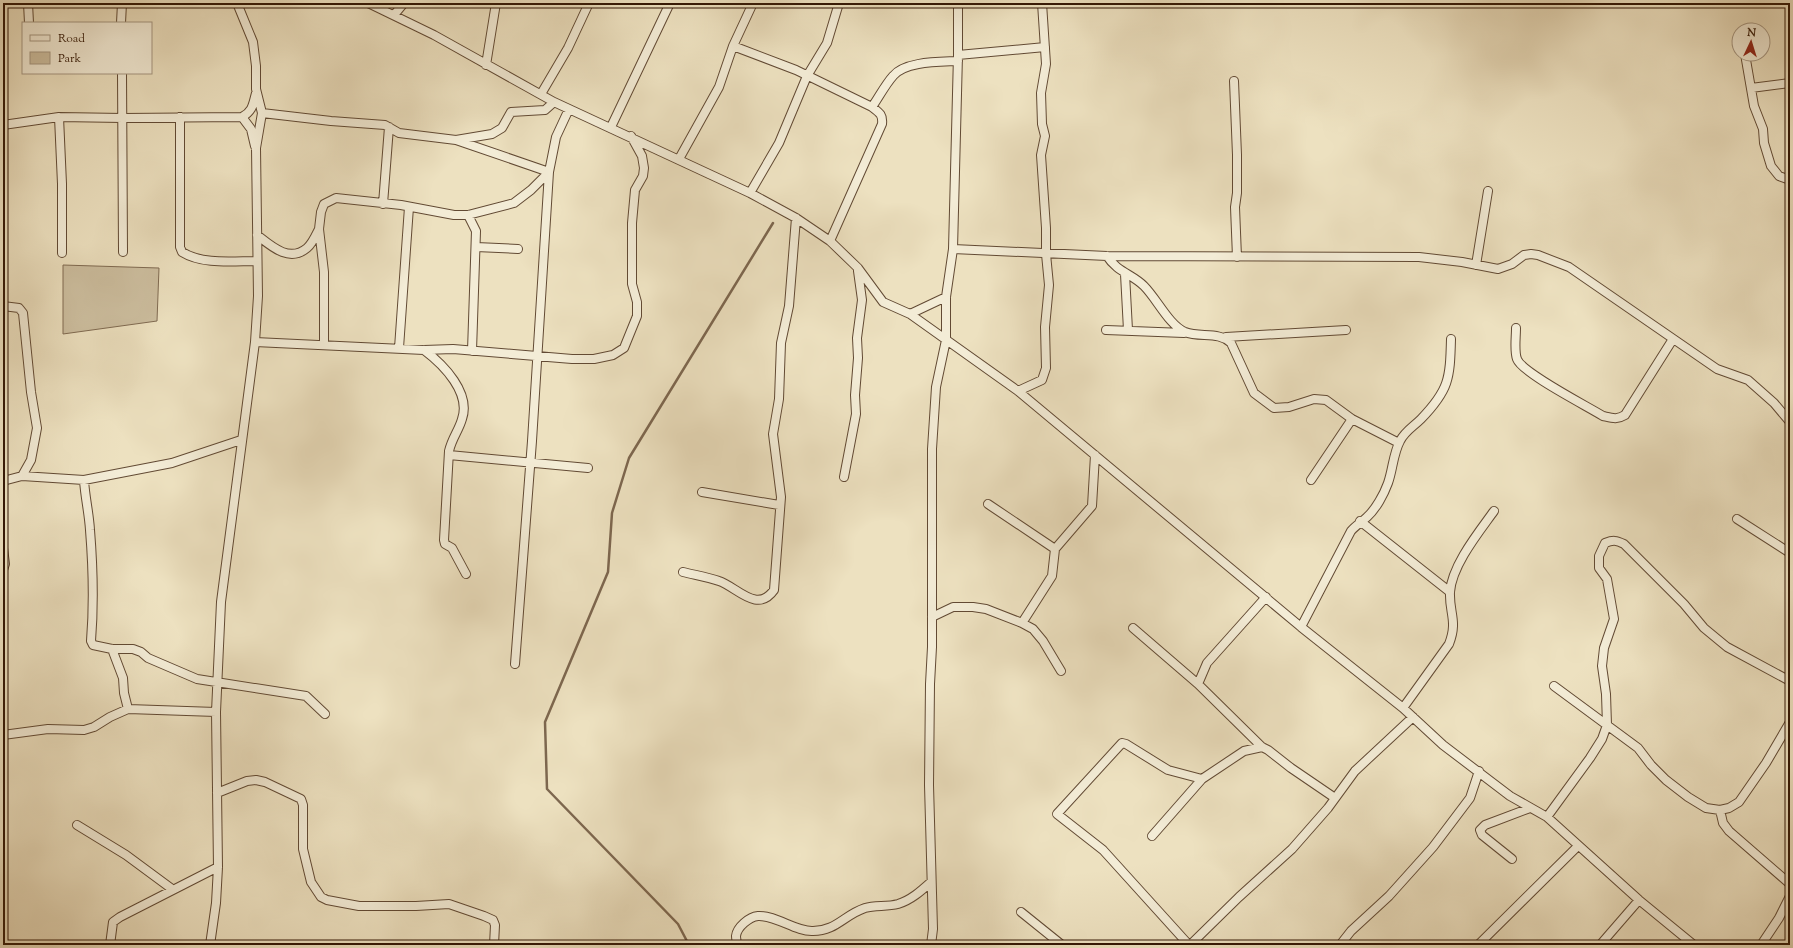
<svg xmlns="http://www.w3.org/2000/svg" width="1793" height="948" font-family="'Sorts Mill Goudy',serif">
	<rect width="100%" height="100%" fill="#ede1c0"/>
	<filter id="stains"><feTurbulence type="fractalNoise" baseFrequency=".005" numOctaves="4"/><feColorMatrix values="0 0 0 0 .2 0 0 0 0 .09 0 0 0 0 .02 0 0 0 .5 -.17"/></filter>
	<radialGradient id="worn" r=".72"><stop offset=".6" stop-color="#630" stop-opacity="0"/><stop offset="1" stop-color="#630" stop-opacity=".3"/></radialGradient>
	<!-- green -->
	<path fill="#cdbfa0" stroke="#806b52" d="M63,265L159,268L157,321L63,334Z"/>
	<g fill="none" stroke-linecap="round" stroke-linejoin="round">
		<!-- stream -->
		<path stroke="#7d674f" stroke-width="2.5" d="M689,945L678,924L547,789L545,722L608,572L612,513L629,458L773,223"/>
		<!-- street casing -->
		<g stroke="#624a34" stroke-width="10">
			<path id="street" d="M28,3L29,23
				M368,3L434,35L554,102L750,193L796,218L830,241L858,268L883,302L910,314L1018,391L1301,627L1403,708L1443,745L1510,796L1547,817L1639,900L1694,945
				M394,15L404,3
				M121,23L122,3
				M733,46L796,70L872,107C880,113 883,115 882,124L830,241
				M1745,54L1754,106L1763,129L1764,143L1771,166L1779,176L1790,180
				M958,55L1045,47
				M486,65L496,3
				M122,73L123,252
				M1234,81L1237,155V193L1235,207L1237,257
				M1751,88L1790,83
				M541,94L568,48L589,3
				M872,107C879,97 885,85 893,76C905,61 940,62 958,61
				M262,113L331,121L385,125L399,133L456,140L492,134L502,128L511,112L545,110L554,102
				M59,117L62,184V253
				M180,117V247L182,252C203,265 233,261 257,261
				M242,117L251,129L255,146
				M3,125L59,117L123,118L242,117C253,111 253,104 256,93
				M611,127L670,3
				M456,140L549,172L532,441L515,664
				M679,159L719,87L733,46L753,3
				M750,193L779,143L807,76L827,43L839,3
				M383,204L389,127
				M468,215L476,231L472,351
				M257,235C271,246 289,263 307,248C312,244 316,235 319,229
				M476,247L518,249
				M953,249L1107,256L1419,257L1462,262L1498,269L1512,264L1524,255L1531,254L1538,255L1569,267L1717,369L1748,380L1774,403L1790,422
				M1107,256C1117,272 1132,274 1144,286C1157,299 1169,325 1185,332C1200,338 1219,331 1231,343L1254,393L1274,408L1289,407L1314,399L1326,400L1352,419L1399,443
				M1476,265L1488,191
				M1125,274L1128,330
				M3,306L19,308L23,313L31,392L37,428L31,460L22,476
				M910,314L946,297
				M1516,328C1516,338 1514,351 1517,359C1522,373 1587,406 1603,416C1612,418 1617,420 1625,415L1673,339
				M1106,330L1184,333
				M1226,337L1346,330
				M255,342L424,350L453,349L572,359H594L613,355L624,348L637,316V302L632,284V223L635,190L643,176L644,168L642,156L631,136
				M324,345V272L319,229L321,212L324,204L336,198L401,205L454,215H468L514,203L531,190L549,172L556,137L569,109
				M399,348L409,207
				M424,350C444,365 471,393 462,419C459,430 452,438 449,451L444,540L445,544L452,548L466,574
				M1018,391L1042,380L1046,368L1045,327L1049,285L1046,254V228L1041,155L1045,136L1042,124L1041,93L1046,64L1042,3
				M449,455L588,468
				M844,477L856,414L855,395L858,358L857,338L862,300L858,271
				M84,480C85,497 89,513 90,530C93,567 94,604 91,641L93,645L112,649H133L141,652L148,658L197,679L306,696L325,714
				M1311,480L1352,419
				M3,481L22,476L84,480L172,463L241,440
				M702,492L779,505
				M988,504L1055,549
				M1737,519L1790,553
				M1360,521L1450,592
				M3,548L5,564L3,570
				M683,572C695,575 708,577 719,581C737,587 757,614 774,590L781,497L773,434L779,399L781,343L789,306L796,218
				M1266,597L1207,663L1198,684L1262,747L1268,750L1291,768L1335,798
				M932,617L953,607H973L986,609L1022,623L1033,629L1043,641L1061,671
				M1022,623L1052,576L1055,549L1092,506L1095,455
				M1301,627L1351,531C1356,525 1362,522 1367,517C1376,509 1384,494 1388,483C1393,469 1393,454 1400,441C1405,431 1413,427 1421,419C1449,390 1450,379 1451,339
				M1133,628L1198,684
				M112,649L123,678L124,693L128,709
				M1554,686L1638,748L1651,765L1666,780L1688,797L1706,808L1720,810L1729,808L1739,802L1766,763L1790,722
				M1403,708L1449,644C1458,621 1449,613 1450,592C1452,565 1479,532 1494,511
				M3,735L48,729L84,730L94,727L110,717L128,709L216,712
				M217,793L247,781L256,780L265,782L301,799L303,805V849L311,882L321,897L327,900L359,906H416L449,904L484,916L493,920L495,925L494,945
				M1720,810L1723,823L1729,831L1790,884
				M1547,817L1590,758L1602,739L1607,725L1606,694L1602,666L1604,648L1614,619L1607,579L1599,568V556L1605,543C1613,540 1616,540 1624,544L1684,604L1704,628L1727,647L1790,681
				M77,825L126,855L172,889
				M1152,836L1202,779L1244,751L1262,747
				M1512,859L1482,835L1480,830L1485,825L1530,808
				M1021,912L1062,945
				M110,945L113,922L120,917L218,867
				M210,945L216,903L218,867L216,712L221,602L255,342L258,296L256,148L262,113L256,89V66L253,42L237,3
				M737,945C737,942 736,939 736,936C737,927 749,917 758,916C776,915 796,932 813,931C836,931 844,915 865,908C875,905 887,907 898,904C911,900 921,891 931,882
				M931,945L933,929L929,785L930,684L932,647V449L936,387L946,340V297L953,249L958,55V3
				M1189,945L1103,850L1057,814L1122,743L1126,744L1168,770L1202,779
				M1190,945L1239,897L1292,849L1328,808L1355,771L1413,717
				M1340,945L1351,931L1389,896L1433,847L1470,798L1479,771
				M1478,945L1578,846
				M1600,945L1639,900
				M1761,945L1779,918L1790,896"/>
		</g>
		<!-- street -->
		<use href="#street" stroke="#f3ecd6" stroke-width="8"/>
	</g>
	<!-- margin -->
	<rect width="1793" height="948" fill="none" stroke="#ede1c0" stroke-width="16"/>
	<rect x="4" y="4" width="1785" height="940" fill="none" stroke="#331705" stroke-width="2"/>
	<rect x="8" y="8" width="1777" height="932" fill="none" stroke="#331705"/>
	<!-- legend -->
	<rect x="22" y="22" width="130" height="52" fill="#f3ecd6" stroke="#a69782"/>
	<rect x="30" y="35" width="20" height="6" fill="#f3ecd6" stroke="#a69782"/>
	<text x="58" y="42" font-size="12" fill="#331705">Road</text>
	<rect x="30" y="52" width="20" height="12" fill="#cdbfa0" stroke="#a69782"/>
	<text x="58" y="62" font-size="12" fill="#331705">Park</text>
	<!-- north arrow -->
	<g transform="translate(1751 42) rotate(4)"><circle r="19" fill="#f3ecd6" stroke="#a69782"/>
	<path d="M0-3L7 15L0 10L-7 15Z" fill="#8f2418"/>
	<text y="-6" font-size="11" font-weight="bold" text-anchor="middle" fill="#331705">N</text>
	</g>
	<rect width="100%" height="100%" filter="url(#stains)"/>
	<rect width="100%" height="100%" fill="url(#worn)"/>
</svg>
